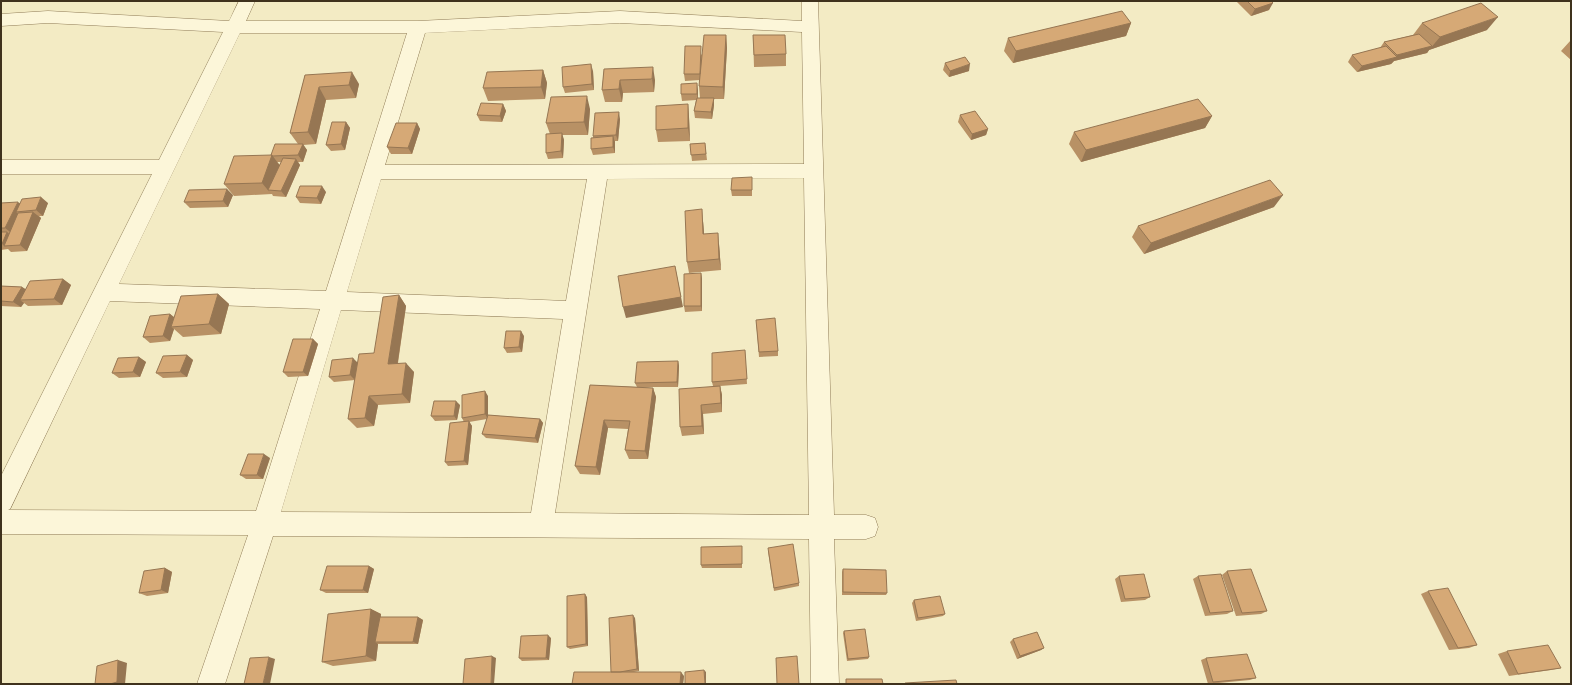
<svg xmlns="http://www.w3.org/2000/svg" width="1572" height="685" font-family="'Times New Roman',serif">
	<rect width="100%" height="100%" fill="#f3ebc4"/>
	<g fill="none" stroke-linecap="round" stroke-linejoin="round">
		<!-- minor casing -->
		<g stroke="#917d58" stroke-width="1">
			<path id="minor" d="M239,1H255L246,21H418L620,11L802,21V1H818L834,515H866L875,518L878,527L875,536L866,539H834L839,684H811L809,539L273,536L225,684H197L248,535L1,534V476L152,174H1V160H159L223,32L48,23L1,26V14L48,11L229,21ZM620,23L802,32L804,164L385,165L425,33ZM240,33H407L326,291L119,284ZM804,178L809,515L555,513L607,179ZM381,179H587L566,301L347,292ZM110,301L320,309L256,511L8,510L10,509ZM341,310L563,319L531,513L281,512Z"/>
		</g>
		<!-- minor -->
		<use href="#minor" fill="#fcf6d9" fill-rule="evenodd"/>
	</g>
	<!-- wall -->
	<path fill="#b89165" fill-rule="evenodd" d="M1236,1H1271L1269,10L1251,16Z
		M1131,23L1126,36L1013,63L1004,51L1008,38Z
		M1422,23L1487,30L1429,50L1427,53L1394,61L1391,64L1357,72L1348,62L1352,55L1380,48L1384,42L1413,35Z
		M726,35L727,48L724,99H714V105L712,119L695,118L694,111L696,100L682,101L681,94L698,90V98H700L699,86L700,80L685,81L684,74L702,54Z
		M753,35L786,54V66L754,67Z
		M1571,40V60L1561,51Z
		M945,63L969,71L949,77L943,70Z
		M604,69L655,80L654,92L623,93L622,102H605L602,90Z
		M543,70L547,83L545,99L488,101L483,88Z
		M593,71L594,90L565,93L563,87Z
		M305,75L359,84L356,98L326,100L316,144L303,145L307,150L303,162H298L300,165L286,197L273,196L272,194L234,196L224,184L271,155L298,144L290,133ZM277,162H281L280,165Z
		M503,104L506,111L502,122L480,121L477,115Z
		M688,104L689,117L690,141L658,142L656,130Z
		M590,109L588,135H562L564,140L563,158L548,159L546,153L550,134L546,123Z
		M960,115L988,129L986,135L971,140L958,122Z
		M1212,116L1205,128L1081,162L1069,144L1074,132Z
		M620,119L618,141H615V153L593,155L591,149L593,138V136Z
		M346,122L350,128L345,150L331,151L326,145Z
		M417,123L420,129L412,154H391L387,147Z
		M705,143L707,160L692,161L690,144Z
		M752,184V196H732L731,190Z
		M326,192L321,204L300,203L296,197Z
		M233,195L228,207L190,208L184,202Z
		M1,203H48L43,216H39L41,218L27,251L11,252L8,249L1,250Z
		M1274,207L1144,254L1132,237L1138,226Z
		M703,221L704,234L719,244L721,270L689,273L687,262Z
		M701,273L702,279V311L685,312L684,306Z
		M63,279L71,285L62,305L28,306L24,303L21,307L1,306V286L22,287L25,289Z
		M218,294L229,304L221,334L183,337L174,329L170,341L150,343L143,337L170,314L174,317Z
		M399,295L406,306L398,363L414,372L410,403L378,405L374,426L357,428L348,419L355,380L334,382L329,377L358,363L374,353Z
		M756,320L778,351V356L759,357Z
		M524,336L522,352L507,353L504,348Z
		M313,339L318,344L308,376L288,377L283,372Z
		M745,350L747,384L720,386L722,395V412L703,414L704,434L682,436L680,427L713,386L712,382Z
		M187,355L193,360L187,377L163,378L156,373Z
		M139,357L146,362L140,377L119,378L112,373Z
		M678,361L679,366L678,387H640L653,388L656,397L648,459H629L625,450L628,429L608,428L600,475L580,474L575,466L590,385L637,387L635,383Z
		M488,396V415L540,419L543,423L538,443L486,438L482,434L487,419L469,422L472,426L468,465L448,466L445,462L464,422L462,418Z
		M460,405L457,420L435,421L431,416Z
		M270,458L263,479H246L240,475Z
		M742,546V568H702L701,565Z
		M768,551L799,583V586L774,591Z
		M369,566L374,569L368,593H326L320,590Z
		M165,568L172,572L168,593L147,596L139,593Z
		M843,569L887,593L886,595H842V572Z
		M1227,571L1267,611L1261,614L1236,616L1222,575Z
		M1119,576L1150,597L1145,600L1121,602L1115,579Z
		M1198,576L1233,611L1227,614L1205,616L1193,579Z
		M1428,591L1477,645L1469,648L1449,650L1421,594Z
		M587,597L588,646L570,649L567,647Z
		M914,600L945,614L943,616L916,621L912,603Z
		M371,609L381,614V617H418L423,620L418,644H378L376,661L333,666L322,662Z
		M635,618L639,671L634,672L684,676L683,684H572L611,672Z
		M844,631L869,657L868,659L847,661L843,633Z
		M551,638L549,660L522,661L519,658Z
		M1013,639L1044,648L1041,650L1017,659L1010,642Z
		M1507,651L1561,668L1551,670L1509,676L1498,654Z
		M1206,658L1256,678L1250,680L1208,684L1201,660Z"/>
	<!-- shaded-wall -->
	<path fill="#967653" d="M1273,3L1269,10L1251,16L1255,9Z
		M1498,17L1487,30L1429,50L1440,37Z
		M1131,23L1126,36L1013,63L1016,51Z
		M726,35L727,48L724,99L723,87Z
		M1432,46L1427,53L1394,61L1391,64L1357,72L1362,66L1394,58L1397,55Z
		M591,64L593,71L594,90L592,84Z
		M970,64L969,71L949,77L950,71Z
		M653,67L655,80L654,92L652,79Z
		M543,70L547,83L545,99L541,87Z
		M352,72L359,84L356,98L349,85Z
		M620,80L623,93L622,102L619,89Z
		M697,83L698,90V100L697,94Z
		M319,87L326,100L316,144L308,132Z
		M587,96L590,109L588,135L584,122Z
		M714,98V105L712,119L711,112Z
		M503,104L506,111L502,122L500,116Z
		M688,104L689,117L690,141L688,128Z
		M619,112L620,119L618,141L616,135Z
		M1212,116L1205,128L1081,162L1086,150Z
		M346,122L350,128L345,150L341,144Z
		M417,123L420,129L412,154L408,148Z
		M988,129L986,135L971,140L972,134Z
		M562,133L564,140L563,158L561,151Z
		M613,136L615,142V153L613,147Z
		M303,144L307,150L303,162L298,155Z
		M272,155L281,167L268,190L272,195L262,183Z
		M296,159L300,165L286,197L281,191Z
		M322,186L326,192L321,204L317,198Z
		M227,189L233,195L228,207L223,201Z
		M1283,195L1274,207L1144,254L1151,243Z
		M41,197L48,203L43,216L36,210Z
		M18,202L25,208L16,212L21,216L13,234L5,228Z
		M702,209L705,245L703,234Z
		M33,212L41,218L27,251L20,245Z
		M7,232L14,238L5,246L2,244Z
		M718,233L719,244L721,270L719,259Z
		M675,266L683,307L626,318L623,307Z
		M701,273L702,279V311L701,306Z
		M63,279L71,285L62,305L54,299Z
		M22,287L30,292L20,300L24,303L21,307L13,302Z
		M218,294L229,304L221,334L209,324Z
		M399,295L406,306L396,374L388,364Z
		M170,314L176,319L171,327L174,329L170,341L163,336Z
		M521,331L524,336L522,352L519,347Z
		M313,339L318,344L308,376L303,372Z
		M187,355L193,360L187,377L180,372Z
		M139,357L146,362L140,377L133,372Z
		M353,358L358,363L355,380L350,375Z
		M678,361L679,366L678,387L677,382Z
		M406,363L414,372L410,403L402,394Z
		M720,386L722,395V412L721,403Z
		M653,388L656,397L648,459L645,451Z
		M485,391L488,396V419L485,414Z
		M369,396L378,405L374,426L365,418Z
		M456,401L460,405L457,420L454,416Z
		M701,405L703,414L704,434L702,426Z
		M540,419L543,423L538,443L535,438Z
		M604,420L608,428L600,475L596,467Z
		M469,421L472,426L468,465L464,461Z
		M264,454L270,458L263,479L257,475Z
		M369,566L374,569L368,593L363,590Z
		M165,568L172,572L168,593L161,590Z
		M585,594L587,597L588,646L586,644Z
		M371,609L381,614L378,642H375L378,644L376,661L366,656Z
		M633,615L635,618L639,671L637,669Z
		M418,617L423,620L418,644L413,642Z
		M548,635L551,638L549,660L546,658Z
		M1044,648L1041,650L1017,659L1020,656Z
		M492,656L496,658L494,684H491Z
		M269,657L275,659L270,684H263Z
		M118,660L127,663L125,684H110Z
		M704,670L706,672V684H705Z
		M681,672L684,676L683,684H680Z"/>
	<!-- building -->
	<path fill="#d6a976" stroke="#967653" d="M1247,1H1271L1273,3L1255,9Z
		M1481,3L1498,17L1440,37L1422,23Z
		M1122,11L1131,23L1016,51L1008,38Z
		M1419,34L1432,46L1397,55L1384,42Z
		M704,35H726L723,87L699,86Z
		M753,35H785L786,54L754,55Z
		M685,46H701L700,74H684Z
		M1386,46L1397,57L1362,66L1352,55Z
		M965,57L970,64L950,71L945,63Z
		M591,64L592,84L563,87L562,67Z
		M653,67L652,79L620,80L619,89L602,90L604,69Z
		M543,70L541,87L483,88L487,72Z
		M352,72L349,85L319,87L308,132L290,133L305,75Z
		M697,83V94H681V84Z
		M587,96L584,122L546,123L551,97Z
		M697,98H714L711,112L694,111Z
		M1198,99L1212,116L1086,150L1074,132Z
		M481,103L503,104L500,116L477,115Z
		M688,104V128L656,130V106Z
		M975,111L988,129L972,134L960,115Z
		M619,112L616,135L593,136L595,113Z
		M332,122H346L341,144L326,145Z
		M396,123H417L408,148L387,147Z
		M562,133L561,151L546,153V134Z
		M613,136V147L591,149V138Z
		M705,143L706,154L691,155L690,144Z
		M275,144H303L298,155L272,156V155H271Z
		M272,155L262,183L224,184L234,156Z
		M283,158L296,159L281,191L268,190Z
		M752,177V190H731L732,178Z
		M1270,180L1283,195L1151,243L1138,226Z
		M300,186H322L317,198L296,197Z
		M227,189L223,201L184,202L189,190Z
		M41,197L36,210L16,212L22,199Z
		M18,202L5,228H1V203Z
		M702,209L703,234L718,233L719,259L687,262L685,211Z
		M33,212L20,245L4,246L18,213Z
		M1,232H7L2,244H1Z
		M675,266L681,297L623,307L618,276Z
		M701,273V306H684V274Z
		M63,279L54,299L20,300L30,281Z
		M1,286L22,287L13,302L1,301Z
		M218,294L209,324L171,327L181,296Z
		M399,295L388,364L406,363L402,394L369,396L365,418L348,419L359,354L374,353L383,297Z
		M170,314L163,336L143,337L150,316Z
		M775,318L778,351L759,352L756,320Z
		M506,331H521L519,347L504,348Z
		M293,339H313L303,372H283Z
		M745,350L747,379L712,382V353Z
		M187,355L180,372L156,373L163,356Z
		M139,357L133,372L112,373L118,358Z
		M353,358L350,375L329,377L332,360Z
		M678,361L677,382L635,383L637,362Z
		M590,385L653,388L645,451L625,450L630,421L604,420L596,467L575,466Z
		M720,386L721,403L701,405L702,426L680,427L679,389Z
		M485,391V414L462,418V395Z
		M434,401H456L454,416H431Z
		M488,415L540,419L535,438L482,434Z
		M469,421L464,461L445,462L450,423Z
		M248,454H264L257,475H240Z
		M793,544L799,583L774,588L768,548Z
		M742,546V564L701,565V547Z
		M327,566H369L363,590H320Z
		M165,568L161,590L139,593L144,571Z
		M843,569L886,570L887,593L843,592Z
		M1251,569L1267,611L1242,613L1227,571Z
		M1144,574L1150,597L1125,599L1119,576Z
		M1221,574L1233,611L1210,613L1198,576Z
		M1448,588L1477,645L1458,648L1428,591Z
		M585,594L586,644L567,647V596Z
		M940,596L945,614L918,618L914,600Z
		M371,609L366,656L322,662L328,614Z
		M633,615L637,669L620,672H611L609,618Z
		M380,617H418L413,642H375Z
		M865,629L869,657L848,659L844,631Z
		M1037,632L1044,648L1020,656L1013,639Z
		M548,635L546,658H519L521,636Z
		M1548,645L1561,668L1518,674L1507,651Z
		M1247,654L1256,678L1213,682L1206,658Z
		M492,656L491,684H463L465,659Z
		M797,656L799,684H777L776,658Z
		M269,657L263,684H244L250,658Z
		M118,660L117,682L110,684H95L97,666Z
		M704,670L705,684H685V672Z
		M574,672H681L680,684H572Z
		M846,679H882L883,684H846Z
		M956,680L957,684H905V683Z"/>
	<!-- border -->
	<rect width="1572" height="685" fill="none" stroke="#3f321d" stroke-width="4"/>
</svg>
